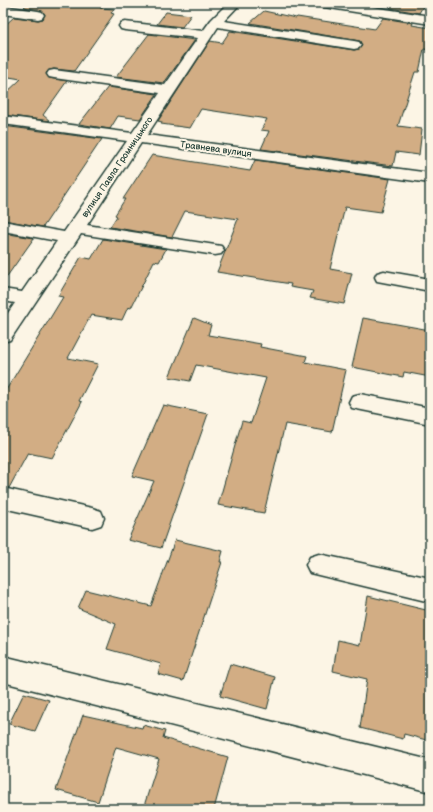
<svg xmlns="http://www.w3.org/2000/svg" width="433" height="812" font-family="'Balsamiq Sans',sans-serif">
	<rect width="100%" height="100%" fill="#fcf5e5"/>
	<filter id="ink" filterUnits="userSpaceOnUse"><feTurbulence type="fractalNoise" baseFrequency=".025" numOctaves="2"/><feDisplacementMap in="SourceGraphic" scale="8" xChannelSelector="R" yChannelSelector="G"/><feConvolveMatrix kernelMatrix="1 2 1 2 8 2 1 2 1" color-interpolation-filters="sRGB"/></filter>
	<g filter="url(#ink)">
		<!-- building -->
		<path fill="#d2ad84" stroke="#1f3d34" d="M28,3H69L102,6L100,8L114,9L111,13L114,14L74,71L54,69L49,70L46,73L49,78L67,81L43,115L50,121L3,115V96L21,79L3,76V27L14,17L38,20L43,19L45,14L42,11L24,7Z
			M394,3H425L419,13L390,8Z
			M264,11L296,18L297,17L375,29L383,18L413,23L412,25L430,28V50L424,49L419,72H415L398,126L422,129L419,155L396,152L393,166L261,149L269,131L261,130L267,119L201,109L190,128L161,124L162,122L158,121L210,41L222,43L230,31L354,50L359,49L362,46L360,41L354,40L250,23Z
			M166,12L191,15L182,27L157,24Z
			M149,34L195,40L164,83L116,77Z
			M108,87L157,94L140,119L118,116L110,129L79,124Z
			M3,126L102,139L43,227L3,220Z
			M152,155L250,171L255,160L390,179L381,212L345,207L330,269L352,273L344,304L310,298L313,291L290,287L291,284L217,272L238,219L185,211L172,237L110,227L117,216L115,215L125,199H123Z
			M3,233L34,238L3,282Z
			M103,239L166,249L159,262L154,261L131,308L128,307L122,320L91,315L68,358L98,364L79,401L82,402L52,458L28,453L9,488L3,487V395L63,297L58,296L81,257L91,259Z
			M194,318L211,325L208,335L261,344L260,347L307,356L305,362L346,370L332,432L285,424L264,513L218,505L242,421L251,423L266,378L196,365L190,381L169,377Z
			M363,318L430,330V377L404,372L403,377L352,367Z
			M163,405L208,414L161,548L128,540L154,481L132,476Z
			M175,540L223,551L220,562H222L183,681L158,674L161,664L107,649L116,624L78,608L86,590L151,606Z
			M368,596L430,611V741L404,734L403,739L360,728L367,679L333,671L338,640L360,645Z
			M230,664L275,677L267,709L220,696Z
			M24,693L49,700L35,731L9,724Z
			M83,715L142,728L143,725L165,731L163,738L228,757L214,809H143L159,759L116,747L98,802L56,790Z"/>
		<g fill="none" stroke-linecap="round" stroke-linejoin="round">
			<!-- minor casing -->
			<g stroke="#1f3d34" stroke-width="3">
				<path id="minor" d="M228,3H241L224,21L354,41L359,42L361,45L359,48L354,49L218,27L147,135L430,173V183L141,143L87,225L215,245L221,246L224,250L221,254L215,255L81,234L10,340L3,342V320L15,303L3,301V289L22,292L57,241L3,231V221L64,232L127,141L3,124V116L132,133L160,93L54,78L49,77L47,74L49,71L54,70L165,85L198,38L125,30L121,29L119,26L121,23L125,22L203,31L211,20Z
					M3,6L38,11L42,12L44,15L42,18L38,19L3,14Z
					M384,271L430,279V291L377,281L375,277L377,273Z
					M360,394L430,408V424L352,408L349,402L352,396Z
					M3,488L92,508L101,511L104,518L101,525L92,528L3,508Z
					M319,554L430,578V602L310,573L306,565L310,557Z
					M3,656L430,760V792L3,682Z"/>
			</g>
			<!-- major casing -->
			<g stroke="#1f3d34" stroke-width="3">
				<path id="major" d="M318,3H347L430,16V24L324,7L320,6Z"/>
			</g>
			<!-- minor -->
			<use href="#minor" fill="#fcf5e5" fill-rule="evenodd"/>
			<!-- major -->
			<use href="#major" fill="#fcf5e5" fill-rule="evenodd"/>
		</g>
	</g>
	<g text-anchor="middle" stroke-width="4" stroke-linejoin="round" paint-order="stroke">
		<!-- far-street labels -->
		<g font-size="9" fill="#1f3d34" stroke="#fcf5e5">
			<text transform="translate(216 149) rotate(8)" y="3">Травнева вулиця</text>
			<text transform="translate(117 167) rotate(-56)" y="3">вулиця Павла Громницького</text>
		</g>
	</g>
	<!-- margin -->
	<rect width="433" height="812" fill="none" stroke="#fcf5e5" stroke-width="16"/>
	<rect x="8" y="8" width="417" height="796" fill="none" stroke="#1f3d34" stroke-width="1.5" filter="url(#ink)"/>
</svg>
